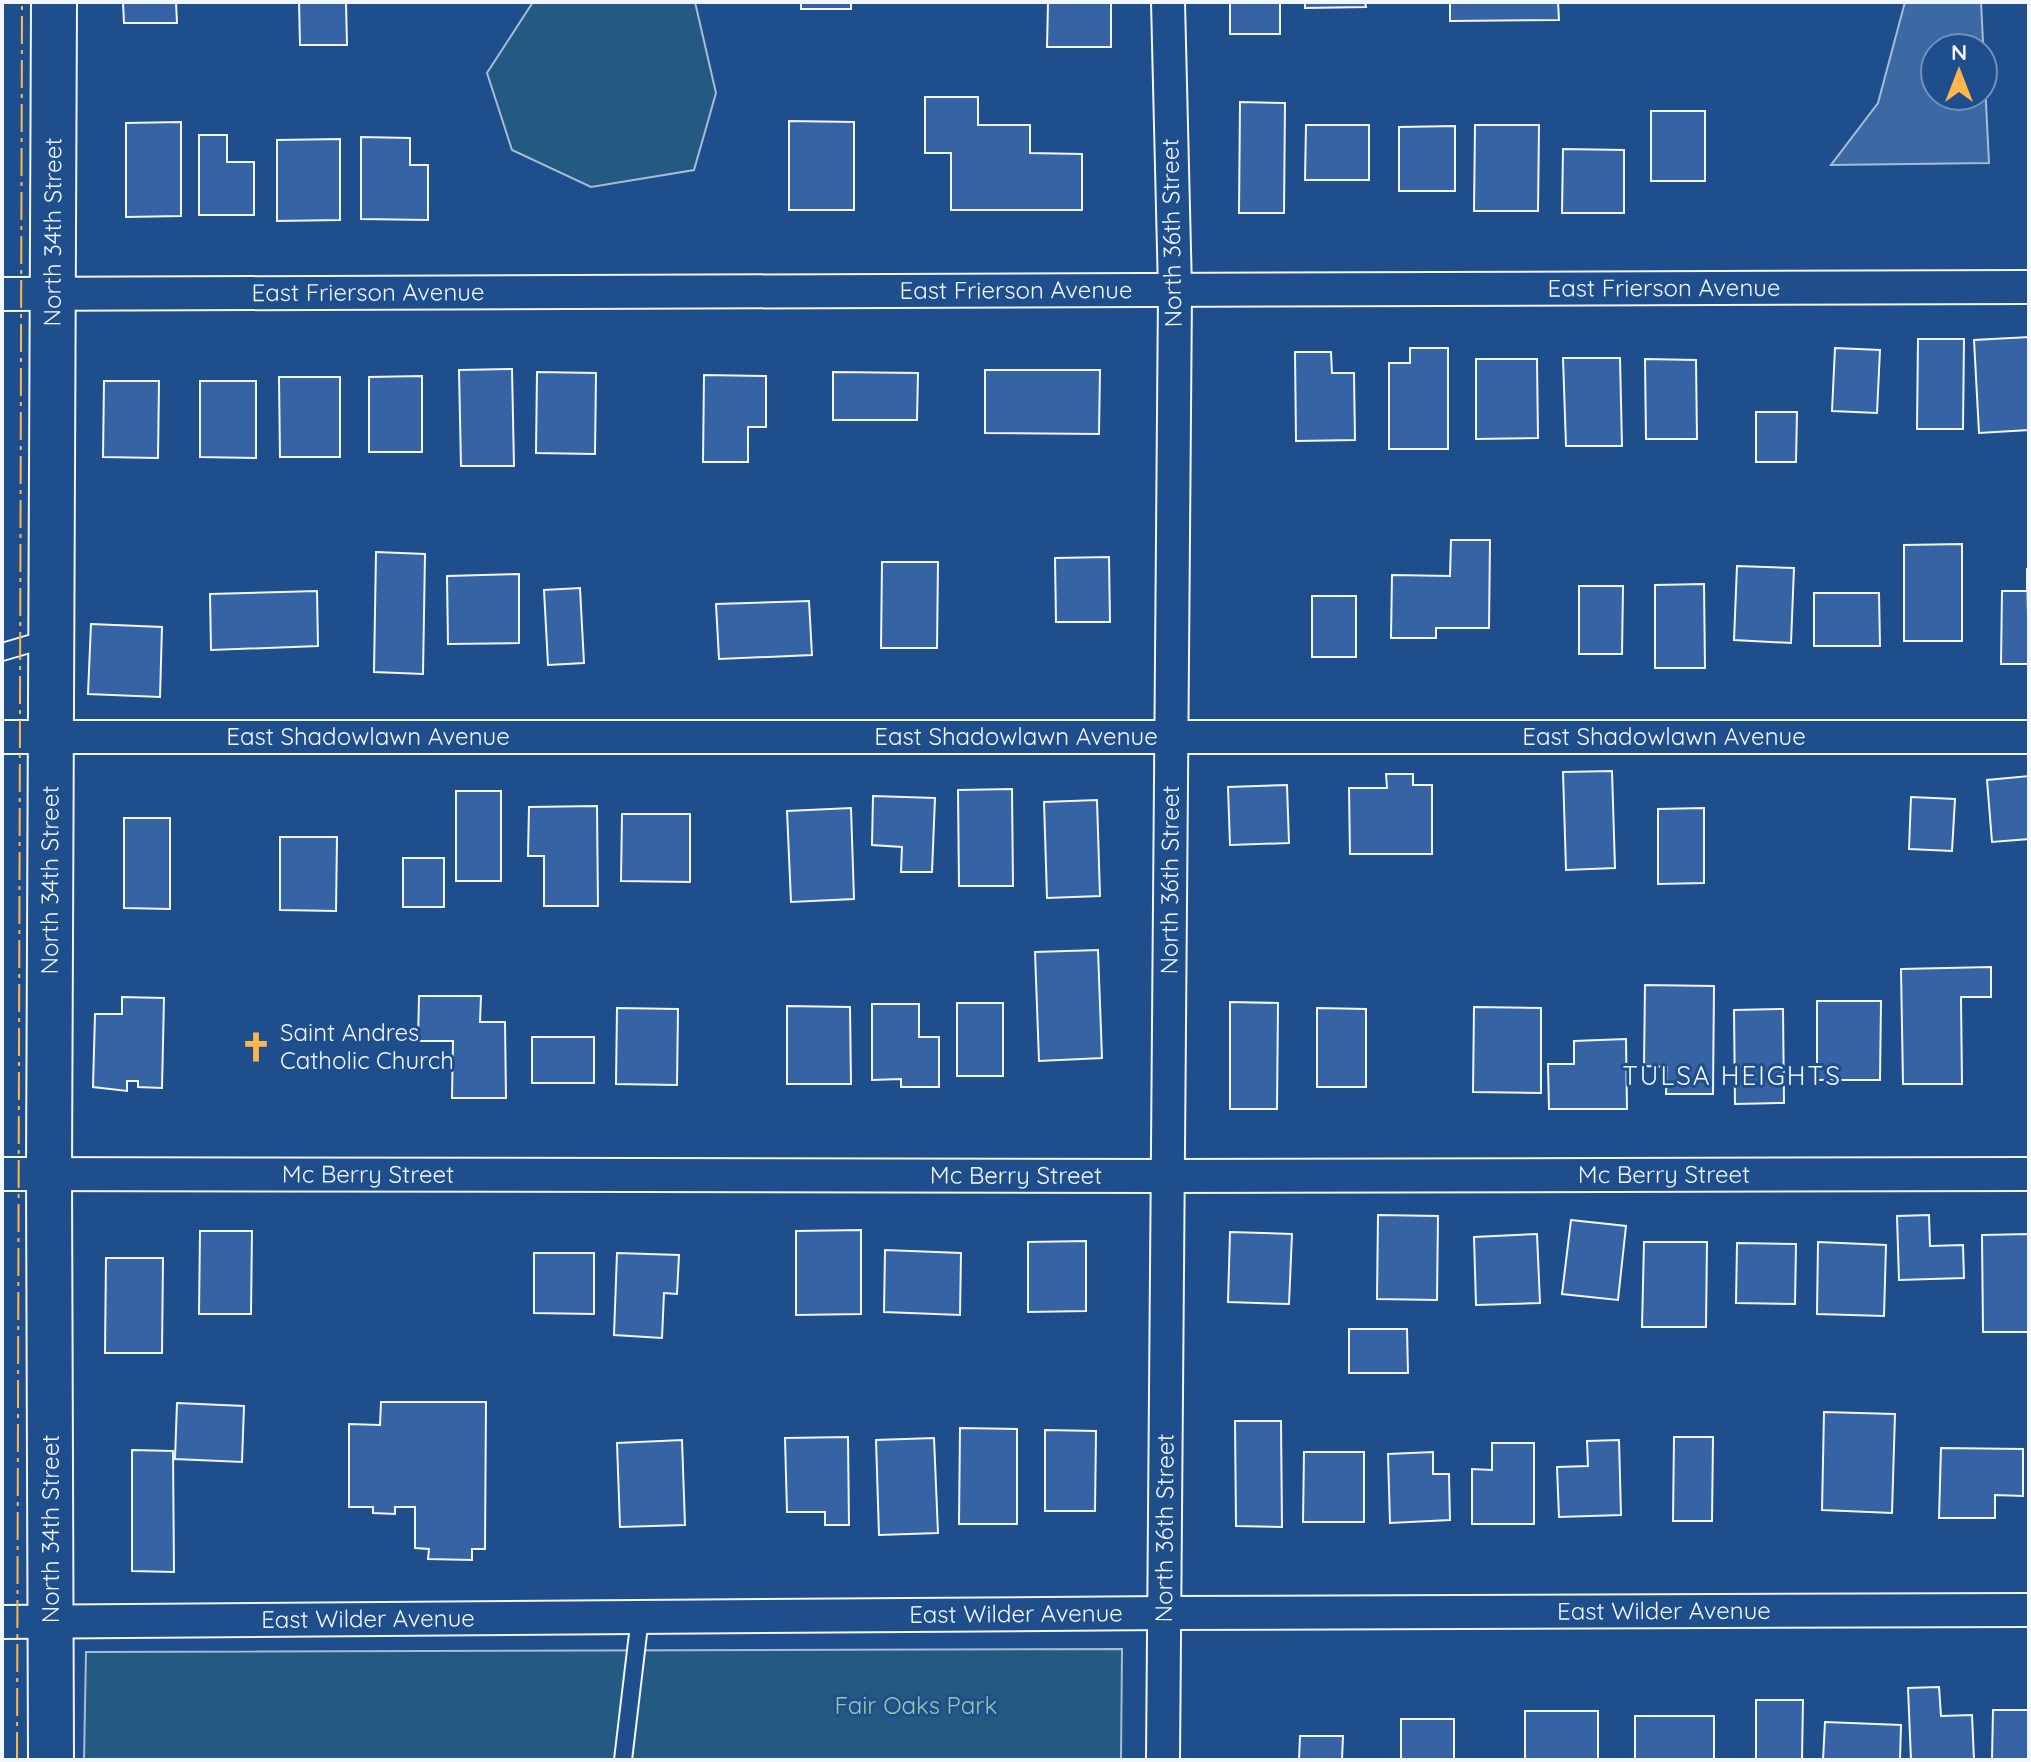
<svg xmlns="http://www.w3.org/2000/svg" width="2031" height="1762" font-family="Quicksand,sans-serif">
	<rect width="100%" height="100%" fill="#1f4e8c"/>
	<!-- green -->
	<path fill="#245a82" stroke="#a8bbd7" stroke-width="2" d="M533,2H695L716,93L694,170L591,187L512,150L487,73Z
		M1122,1649L1121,1760H84L86,1652Z"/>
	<!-- water -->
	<path fill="#3b69a3" stroke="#a8bbd7" stroke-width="2" fill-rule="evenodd" d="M1905,2H1981L1989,163L1831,165L1878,103ZM1935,48H1983V96H1935Z"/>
	<!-- building -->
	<path fill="#3563a3" stroke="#f2f6ff" stroke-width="2" d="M123,2H176L177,23H124Z
		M299,2H346L347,45H300Z
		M801,2H851V9H801Z
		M1048,2H1111V47H1047Z
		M1230,2H1280V34H1230Z
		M1305,2H1365L1366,7L1305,8Z
		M1450,2H1558L1559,20L1450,21Z
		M925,97H978V125H1030V153L1082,154V210H951V153H925Z
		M1240,102L1285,103L1284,213H1239Z
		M1651,111H1705V181H1651Z
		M789,121L854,122V210H789Z
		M181,122V216L126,217V123Z
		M1306,125H1369V180H1305Z
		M1475,125H1539L1538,211H1474Z
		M1455,126V191H1399V127Z
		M199,135H227V162H254V215H199Z
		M361,137L410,138V165H428V220L361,219Z
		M340,139V220L277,221V140Z
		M1563,149L1624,150V213H1562Z
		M2029,337V430L1979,433L1974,340Z
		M1918,339H1964L1963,429H1917Z
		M1410,348H1448V449H1389V363H1410Z
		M1835,348L1880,350L1877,413L1832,411Z
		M1295,352H1331L1332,373H1354L1355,440L1296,441Z
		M1563,358H1620L1622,446H1566Z
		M1476,359H1537L1538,438L1476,439Z
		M1645,359L1696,360L1697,439H1646Z
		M512,369L514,466H461L459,370Z
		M985,370H1100L1099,434L985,433Z
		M537,372L596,373L595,454L536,453Z
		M833,372L918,373L917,420H833Z
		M704,375L766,376V427H748V462H703Z
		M422,376V452H369V377Z
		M279,377H340V457H280Z
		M104,381H159L158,458L103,457Z
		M200,381H256V458L200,457Z
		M1756,412H1797L1796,462H1756Z
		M1451,540H1490L1489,628H1436V638H1391L1392,575L1450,576Z
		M1962,544V641H1904V545Z
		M376,552L425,554L423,674L374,672Z
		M1109,557L1110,622H1056L1055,558Z
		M882,562H938L937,648H881Z
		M1737,566L1794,568L1791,643L1734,640Z
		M2027,568L2029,664H2001L2002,591H2027Z
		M519,574V643L448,644L447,576Z
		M1704,584L1705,668H1655V585Z
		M1579,586H1623L1622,654H1579Z
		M580,588L584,663L548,665L544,590Z
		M317,591L318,646L211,650L210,594Z
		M1814,593H1879L1880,646H1814Z
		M1312,596H1356V657H1312Z
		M809,601L812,655L719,659L716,604Z
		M91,624L162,627L160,697L88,694Z
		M1612,771L1615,868L1566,870L1563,772Z
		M1386,774H1413V785H1432V854H1350L1349,788H1387Z
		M2029,776V839L1992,842L1987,780Z
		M1287,785L1289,843L1230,845L1228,787Z
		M1012,789L1013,886H959L958,790Z
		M456,791H501V881H456Z
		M873,796L935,798L932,872H901L902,847L872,845Z
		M1911,797L1955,799L1952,851L1909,849Z
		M1097,800L1100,896L1047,898L1044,802Z
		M597,806L598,906H544V856H528L529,807Z
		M851,808L854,899L791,902L787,811Z
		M1704,808V883L1658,884V809Z
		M622,814H690V882L621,881Z
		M124,818H170V909L124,908Z
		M280,837H337L336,911L280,910Z
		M403,858H444V907H403Z
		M1098,950L1102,1058L1039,1061L1035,952Z
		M1991,967V997H1961L1962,1084H1903L1901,969Z
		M1645,985L1714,986L1713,1094H1666L1667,1067L1644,1066Z
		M419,996H481L480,1022H505L506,1098H452L453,1041H418Z
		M122,997L164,998L162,1088L138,1087V1081H127V1091L93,1087L95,1014H122Z
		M1817,1001H1881L1880,1080H1817Z
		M1230,1002L1278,1003L1277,1109H1230Z
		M957,1003H1003V1076H957Z
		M872,1004H919V1037H939V1087H901V1079L872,1080Z
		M787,1006L850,1007L851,1084H787Z
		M1474,1007L1541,1008V1093L1473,1092Z
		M617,1008L678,1009L677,1085L616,1084Z
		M1317,1008L1366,1009V1087H1317Z
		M1783,1009L1784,1103L1735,1104L1734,1010Z
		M532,1037H594V1083H532Z
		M1626,1039L1627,1109H1549L1548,1064H1574V1041Z
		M1378,1215L1438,1216L1437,1300L1377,1299Z
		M1929,1215L1930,1246L1963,1245L1964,1278L1899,1280L1897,1216Z
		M1571,1220L1626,1226L1618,1300L1562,1294Z
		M861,1230V1314L796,1315V1231Z
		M200,1231H252L251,1314H199Z
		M1230,1232L1292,1234L1289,1304L1228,1302Z
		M1537,1234L1540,1303L1476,1305L1474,1237Z
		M2029,1234V1332H1983L1982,1235Z
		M1086,1241V1311L1028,1312V1242Z
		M1644,1242H1707L1706,1327H1642Z
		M1818,1242L1886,1245L1884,1316L1817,1314Z
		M1737,1243L1796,1244L1795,1304L1736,1303Z
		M885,1250L961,1253L960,1315L884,1312Z
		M534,1253H594V1314L534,1313Z
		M617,1253L679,1255L677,1294L664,1293L662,1338L614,1335Z
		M106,1258H163L162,1353H105Z
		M1349,1329H1407L1408,1373H1349Z
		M381,1402H486L485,1549H472V1560L428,1559L429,1549L415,1548V1507H395V1514L373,1513V1507H349V1424L380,1425Z
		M177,1403L244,1406L242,1462L175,1459Z
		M1824,1412L1895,1414L1892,1513L1822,1510Z
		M1235,1421H1281L1282,1527L1236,1526Z
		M960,1428L1017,1429V1524H959Z
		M1045,1430L1096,1431L1095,1511H1045Z
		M848,1437L849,1525H825V1512H787L785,1438Z
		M1674,1437H1713L1712,1521H1673Z
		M934,1438L938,1533L879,1535L876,1440Z
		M682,1440L685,1525L620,1527L617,1443Z
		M1619,1440L1621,1515L1559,1517L1557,1467L1588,1466L1587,1441Z
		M1492,1443H1534V1524H1472V1469L1492,1470Z
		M1941,1448L2023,1449V1496L1995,1495V1518H1939Z
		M132,1450L173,1451L174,1572L132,1571Z
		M1304,1452H1364V1522H1303Z
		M1433,1452V1474H1449L1450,1520L1390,1523L1388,1454Z
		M1939,1687L1941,1716L1972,1715L1974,1760H1911L1908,1688Z
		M1756,1700H1803L1802,1760H1756Z
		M1993,1710H2029V1760H1992Z
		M1525,1711H1598V1760H1525Z
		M1635,1716H1714V1760H1635Z
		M1401,1719H1454V1760H1401Z
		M1825,1722L1901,1725L1900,1760H1823Z
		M1300,1736H1343L1342,1760H1299Z"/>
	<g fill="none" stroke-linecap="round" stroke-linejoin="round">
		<!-- lane casing -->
		<g stroke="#f2f6ff" stroke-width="20">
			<path id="lane" d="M2,652L50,638
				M623,1760L640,1617"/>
		</g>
		<!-- street casing -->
		<g stroke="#f2f6ff" stroke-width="36">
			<g id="street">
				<path id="s1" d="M2,294L2029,287"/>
				<path id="s2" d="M2,737H2029"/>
				<path id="s3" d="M2,1174L1167,1176L2029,1174"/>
				<path id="s4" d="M2,1622L1165,1613L2029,1610"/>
				<path id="s5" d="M1163,1760L1175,291L1168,2"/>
			</g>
		</g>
		<!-- secondary casing -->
		<g stroke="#f2f6ff" stroke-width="48">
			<g id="secondary">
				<path id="s6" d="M51,1760L49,1173L54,2"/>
			</g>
		</g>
		<!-- lane -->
		<use href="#lane" stroke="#1f4e8c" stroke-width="16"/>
		<!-- street -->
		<use href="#street" stroke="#1f4e8c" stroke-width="32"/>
		<!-- secondary -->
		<use href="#secondary" stroke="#1f4e8c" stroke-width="44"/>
		<!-- power -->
		<path stroke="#ffb74d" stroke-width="2" stroke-dasharray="28 6 4 6" stroke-linecap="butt" d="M17,1760L22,2"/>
	</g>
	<!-- icons -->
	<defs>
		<g id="church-bare" transform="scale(2.4)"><path d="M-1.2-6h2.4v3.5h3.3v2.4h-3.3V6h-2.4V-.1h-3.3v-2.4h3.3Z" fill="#ffb74d" stroke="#1f4e8c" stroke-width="2.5" paint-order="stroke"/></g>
	</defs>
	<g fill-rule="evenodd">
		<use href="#church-bare" x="256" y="1047"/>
	</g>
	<g text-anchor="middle" stroke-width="6" stroke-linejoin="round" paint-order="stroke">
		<!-- street labels -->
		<g font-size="24" fill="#f2f6ff" stroke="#1f4e8c">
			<text dy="8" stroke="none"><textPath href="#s6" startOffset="1528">North 34th Street</textPath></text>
			<text transform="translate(1172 233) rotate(-91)" y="8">North 36th Street</text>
			<text dy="8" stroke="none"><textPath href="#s1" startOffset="1662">East Frierson Avenue</textPath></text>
			<text dy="8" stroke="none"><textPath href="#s1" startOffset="1014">East Frierson Avenue</textPath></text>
			<text dy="8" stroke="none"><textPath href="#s1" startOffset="366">East Frierson Avenue</textPath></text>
			<text dy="8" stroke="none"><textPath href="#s2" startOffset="366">East Shadowlawn Avenue</textPath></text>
			<text dy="8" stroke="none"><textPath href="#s2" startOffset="1014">East Shadowlawn Avenue</textPath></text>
			<text dy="8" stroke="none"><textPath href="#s2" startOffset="1662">East Shadowlawn Avenue</textPath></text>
			<text dy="8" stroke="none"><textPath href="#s6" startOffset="880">North 34th Street</textPath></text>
			<text dy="8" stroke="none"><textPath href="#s5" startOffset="880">North 36th Street</textPath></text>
			<text dy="8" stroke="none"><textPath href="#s3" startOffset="366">Mc Berry Street</textPath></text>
			<text dy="8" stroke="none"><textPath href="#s3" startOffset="1662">Mc Berry Street</textPath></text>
			<text dy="8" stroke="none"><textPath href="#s3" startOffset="1014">Mc Berry Street</textPath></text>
			<text transform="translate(51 1529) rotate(-90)" y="8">North 34th Street</text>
			<text dy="8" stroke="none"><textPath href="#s5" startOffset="232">North 36th Street</textPath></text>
			<text dy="8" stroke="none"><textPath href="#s4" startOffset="1662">East Wilder Avenue</textPath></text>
			<text dy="8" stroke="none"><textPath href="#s4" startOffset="1014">East Wilder Avenue</textPath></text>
			<text dy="8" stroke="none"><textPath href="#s4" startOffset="366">East Wilder Avenue</textPath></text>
		</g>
		<!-- poi labels -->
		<g font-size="24" fill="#f2f6ff" stroke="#1f4e8c" text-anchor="start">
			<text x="280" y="1041">Saint Andres<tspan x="280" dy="28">Catholic Church</tspan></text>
		</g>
		<!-- park labels -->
		<g font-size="24" fill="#97c8a6" stroke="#1f4e8c">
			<text x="916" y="1714">Fair Oaks Park</text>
		</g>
		<!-- neighbourhood labels -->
		<g font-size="26" letter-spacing="2" fill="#f2f6ff" stroke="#1f4e8c">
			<text x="1732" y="1085">TULSA HEIGHTS</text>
		</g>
	</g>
	<!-- border -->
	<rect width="2031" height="1762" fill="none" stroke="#f2f6ff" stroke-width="8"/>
	<!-- north arrow -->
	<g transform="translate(1959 72)"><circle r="38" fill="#1f4e8c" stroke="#7391ba" stroke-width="2"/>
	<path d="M0-6L14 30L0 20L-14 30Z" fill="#ffb74d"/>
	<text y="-12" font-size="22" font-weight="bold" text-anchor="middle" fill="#f2f6ff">N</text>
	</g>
</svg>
